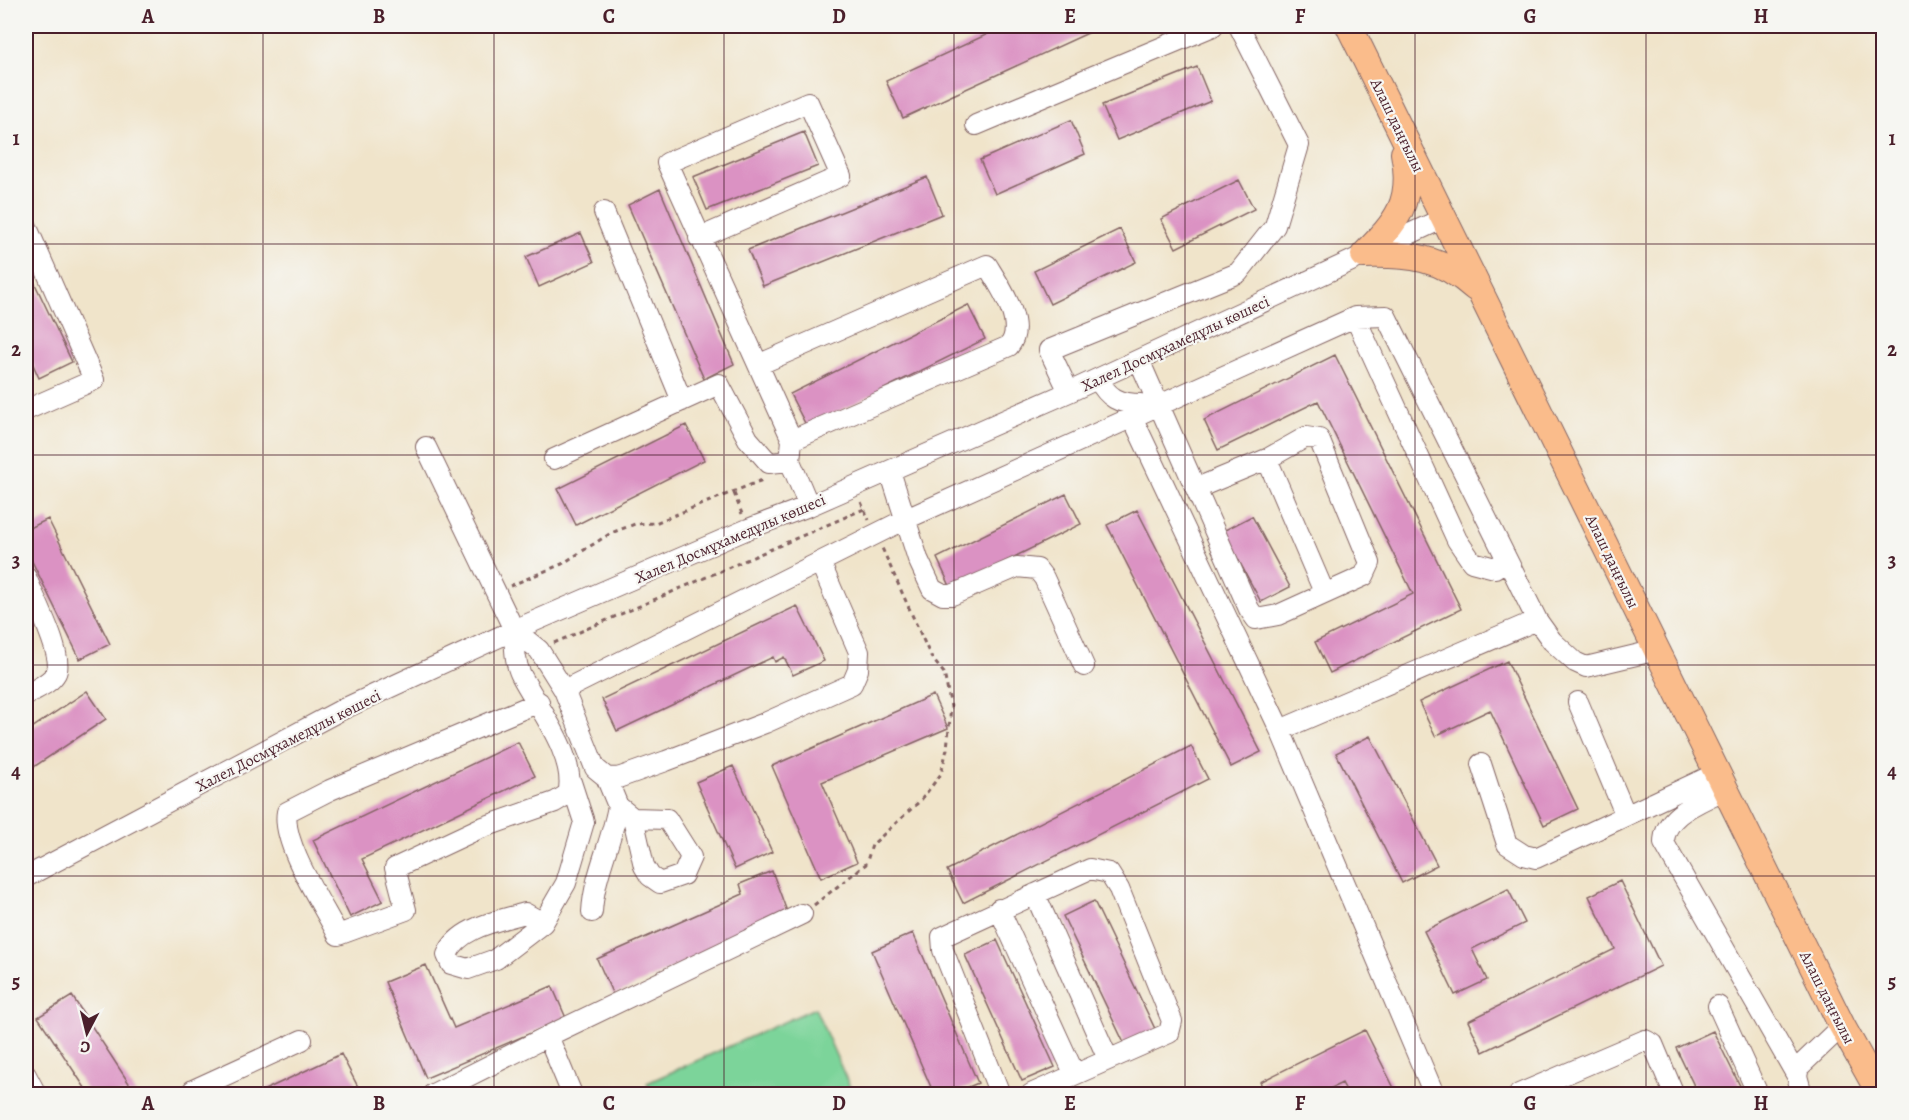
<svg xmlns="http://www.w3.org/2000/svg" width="1909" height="1120" font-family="Alegreya,serif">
	<rect width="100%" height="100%" fill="#f6f6f2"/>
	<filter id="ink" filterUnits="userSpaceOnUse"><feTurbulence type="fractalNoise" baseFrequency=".0167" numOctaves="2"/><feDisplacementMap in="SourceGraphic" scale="12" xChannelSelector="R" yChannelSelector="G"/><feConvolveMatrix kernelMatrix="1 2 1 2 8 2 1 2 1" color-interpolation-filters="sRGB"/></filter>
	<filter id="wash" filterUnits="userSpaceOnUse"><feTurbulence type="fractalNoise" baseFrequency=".008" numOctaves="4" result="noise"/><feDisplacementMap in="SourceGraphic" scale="24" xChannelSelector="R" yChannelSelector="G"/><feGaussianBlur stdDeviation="1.35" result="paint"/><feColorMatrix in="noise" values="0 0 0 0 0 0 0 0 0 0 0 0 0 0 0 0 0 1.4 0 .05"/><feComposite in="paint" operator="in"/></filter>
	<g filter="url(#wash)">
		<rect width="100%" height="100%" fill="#f0e4ca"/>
		<!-- green -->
		<path fill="#7bd49a" stroke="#627a62" stroke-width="1.5" d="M815,1008L853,1094H652L647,1083Z"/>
		<g id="blocks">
			<!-- building -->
			<path fill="#db92c3" d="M1005,26L1101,27L903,118L886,81Z
				M1197,67L1211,101L1117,140L1102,105Z
				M1071,120L1085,154L995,194L980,160Z
				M804,132L818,166L707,210L693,177Z
				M927,177L942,214L763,286L748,250Z
				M1239,180L1254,209L1176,248L1161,219Z
				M660,189L734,364L704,379L628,205Z
				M1120,229L1136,262L1050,304L1034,271Z
				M581,233L594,262L539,287L526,257Z
				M26,265L72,362L39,378L26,349Z
				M968,305L985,339L807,427L790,394Z
				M1335,355L1461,609L1330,673L1315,642L1413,594L1318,401L1218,450L1204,420Z
				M686,425L704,460L576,525L558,489Z
				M1066,494L1081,524L951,588L937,558Z
				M1137,510L1261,752L1231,767L1107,525Z
				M1252,516L1290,587L1261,602L1223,531Z
				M48,519L110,644L80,659L26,549V530Z
				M797,606L824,661L793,675L784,657L775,662L773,657L617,731L602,699Z
				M1507,661L1578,809L1544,825L1490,710L1435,736L1419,702Z
				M87,691L106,719L26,772V732Z
				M933,695L948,728L822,782L857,862L821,878L772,766Z
				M1370,736L1437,865L1402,883L1336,753Z
				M518,742L535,776L362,859L383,901L350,917L313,840Z
				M1191,746L1208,779L963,903L947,870Z
				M733,766L772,852L735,869L696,782Z
				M772,871L789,917L613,995L597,959L743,894L740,884Z
				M1620,881L1661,966L1483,1052L1468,1021L1615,949L1589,896Z
				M1508,889L1525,923L1472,949L1487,980L1455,995L1424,931Z
				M1094,901L1156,1031L1125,1045L1063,916Z
				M913,933L978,1083L952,1094H934L872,951Z
				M997,940L1055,1067L1022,1081L965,955Z
				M426,965L454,1028L552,986L566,1018L426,1078L385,982Z
				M72,996L136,1094H89L38,1017Z
				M1365,1030L1397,1094H1348L1342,1083L1319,1094H1266L1260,1082Z
				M1713,1031L1744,1094H1698L1676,1048Z
				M341,1054L358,1087L342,1094H256Z"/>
		</g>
	</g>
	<g filter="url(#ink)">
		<use href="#blocks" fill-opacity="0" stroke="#846463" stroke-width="1.5"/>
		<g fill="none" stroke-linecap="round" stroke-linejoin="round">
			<!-- minor casing -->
			<g stroke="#846463" stroke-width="22">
				<path id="minor" d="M976,125L1213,26
					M604,212L682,401
					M26,225L94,380L26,410
					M699,238L841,176L808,102L667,163L792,440L790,461L809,506
					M1355,317L1386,316L1537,620L1552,641L1575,662L1586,667L1657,650
					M1139,360L1249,609L1256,619L1278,615L1364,576L1370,563L1319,439L1306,437L1267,459L1197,488
					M760,364L987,265C999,285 1027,324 1009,346L792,440
					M1098,379C1108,398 1119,404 1141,404
					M1069,392L1049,350L1238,273L1275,226L1299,145L1239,26
					M1129,404L1133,419L1280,730L1434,1094
					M426,447L514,630L539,650L564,690L595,768L606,777L618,778L666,761L765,723L852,684L858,670L859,652L820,562L564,690
					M554,459L719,384L748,439L769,463L790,461
					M1267,459L1324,592
					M890,471L918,559L932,589L943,595H952L1017,567L1037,569L1044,578L1084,666
					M820,562L904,520L1355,317L1457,540L1472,562L1495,568L1506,560
					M26,577C33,596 65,656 56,673C50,684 35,689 26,695
					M514,630C515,645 514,661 521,675C537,706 578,758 568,794L555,802L478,829L395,868L406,910L338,935C323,905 281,843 287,812L330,790L539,702
					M1578,702L1626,816
					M1280,730L1537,620
					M1481,764L1507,844L1524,855L1536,858L1717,773
					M606,777L618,806L633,818L644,866L650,876L660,883L683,875L691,857L667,819L633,818
					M1725,789C1702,802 1664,813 1664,843L1797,1076
					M26,877L341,710L514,630L748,529L809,506L1069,392L1444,218
					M1035,894L1108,1059
					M999,909L1074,1073
					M592,912C594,875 612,842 618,806
					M543,923L525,913C499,921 458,927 447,955L451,964L468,969L496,959L543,923L566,883L584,822L571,782
					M1718,1006L1758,1094
					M548,1036L802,914
					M26,1075L36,1094
					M191,1094L193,1090L302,1040
					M433,1094L548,1036L572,1094
					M1000,1094L943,950L942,937L1090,869L1109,873L1119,889L1172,1021L1169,1033L1031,1094
					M1519,1094L1645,1040L1653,1044L1674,1094
					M1802,1094L1797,1076L1799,1067L1842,1026"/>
			</g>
			<!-- major casing -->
			<g stroke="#846463" stroke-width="28">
				<path id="major" d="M1349,26L1842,1026L1880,1094
					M1364,255C1397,221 1414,203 1404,153
					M1364,255C1409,254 1440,256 1475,288"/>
			</g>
			<!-- path -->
			<path stroke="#846463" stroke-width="3" stroke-dasharray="4.5 4.5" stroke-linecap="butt" d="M734,493L742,514
				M861,502L869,520
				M510,586L562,564L611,533L635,524L655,523L765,479
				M554,643L864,509
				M814,905L866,864L872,845L921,800L941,774L947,749L951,707L944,673L931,657L882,548"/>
			<!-- minor -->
			<use href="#minor" stroke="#fff" stroke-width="20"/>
			<!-- major -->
			<use href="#major" stroke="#fabc8b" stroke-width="26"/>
		</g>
	</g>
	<!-- grid -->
	<path fill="none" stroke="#4a1f2b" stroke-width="1.5" stroke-opacity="0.55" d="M263,26V1094M494,26V1094M724,26V1094M954,26V1094M1185,26V1094M1415,26V1094M1646,26V1094M26,244H1884M26,455H1884M26,665H1884M26,876H1884"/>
	<g text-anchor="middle" stroke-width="4.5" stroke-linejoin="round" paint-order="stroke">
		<!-- street labels -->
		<g font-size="16" fill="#4a1f2b" stroke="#f6f6f2">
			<text transform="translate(1398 125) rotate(64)" y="6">Алаш даңғылы</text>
			<text transform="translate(1175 343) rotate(-25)" y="6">Халел Досмұхамедұлы көшесі</text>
			<text transform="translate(730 538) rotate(-23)" y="6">Халел Досмұхамедұлы көшесі</text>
			<text transform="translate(1613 561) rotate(64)" y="6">Алаш даңғылы</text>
			<text transform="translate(288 740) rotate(-27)" y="6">Халел Досмұхамедұлы көшесі</text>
			<text transform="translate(1828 997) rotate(63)" y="6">Алаш даңғылы</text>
		</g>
	</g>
	<!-- margin -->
	<rect width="1909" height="1120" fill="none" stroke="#f6f6f2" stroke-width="66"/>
	<!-- north arrow -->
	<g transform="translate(87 1033) rotate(187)" stroke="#f6f6f2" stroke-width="4.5" paint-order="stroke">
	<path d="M0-4.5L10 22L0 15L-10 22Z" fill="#4a1f2b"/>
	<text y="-9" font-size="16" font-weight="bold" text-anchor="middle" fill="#4a1f2b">С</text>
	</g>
	<rect x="33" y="33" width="1843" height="1054" fill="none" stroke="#4a1f2b" stroke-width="2"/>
	<g font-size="20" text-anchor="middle" font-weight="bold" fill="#4a1f2b">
		<text x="148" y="23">A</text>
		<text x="379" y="23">B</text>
		<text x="609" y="23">C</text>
		<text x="839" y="23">D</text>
		<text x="1070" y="23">E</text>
		<text x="1300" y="23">F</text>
		<text x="1530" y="23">G</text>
		<text x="1761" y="23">H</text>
		<text x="16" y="145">1</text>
		<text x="1892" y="145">1</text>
		<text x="16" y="356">2</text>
		<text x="1892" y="356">2</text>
		<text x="16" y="567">3</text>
		<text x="1892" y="567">3</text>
		<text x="16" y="778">4</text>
		<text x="1892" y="778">4</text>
		<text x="16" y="988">5</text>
		<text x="1892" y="988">5</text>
		<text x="148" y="1110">A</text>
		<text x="379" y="1110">B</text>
		<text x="609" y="1110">C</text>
		<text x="839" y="1110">D</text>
		<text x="1070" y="1110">E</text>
		<text x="1300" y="1110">F</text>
		<text x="1530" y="1110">G</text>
		<text x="1761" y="1110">H</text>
	</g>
</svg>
